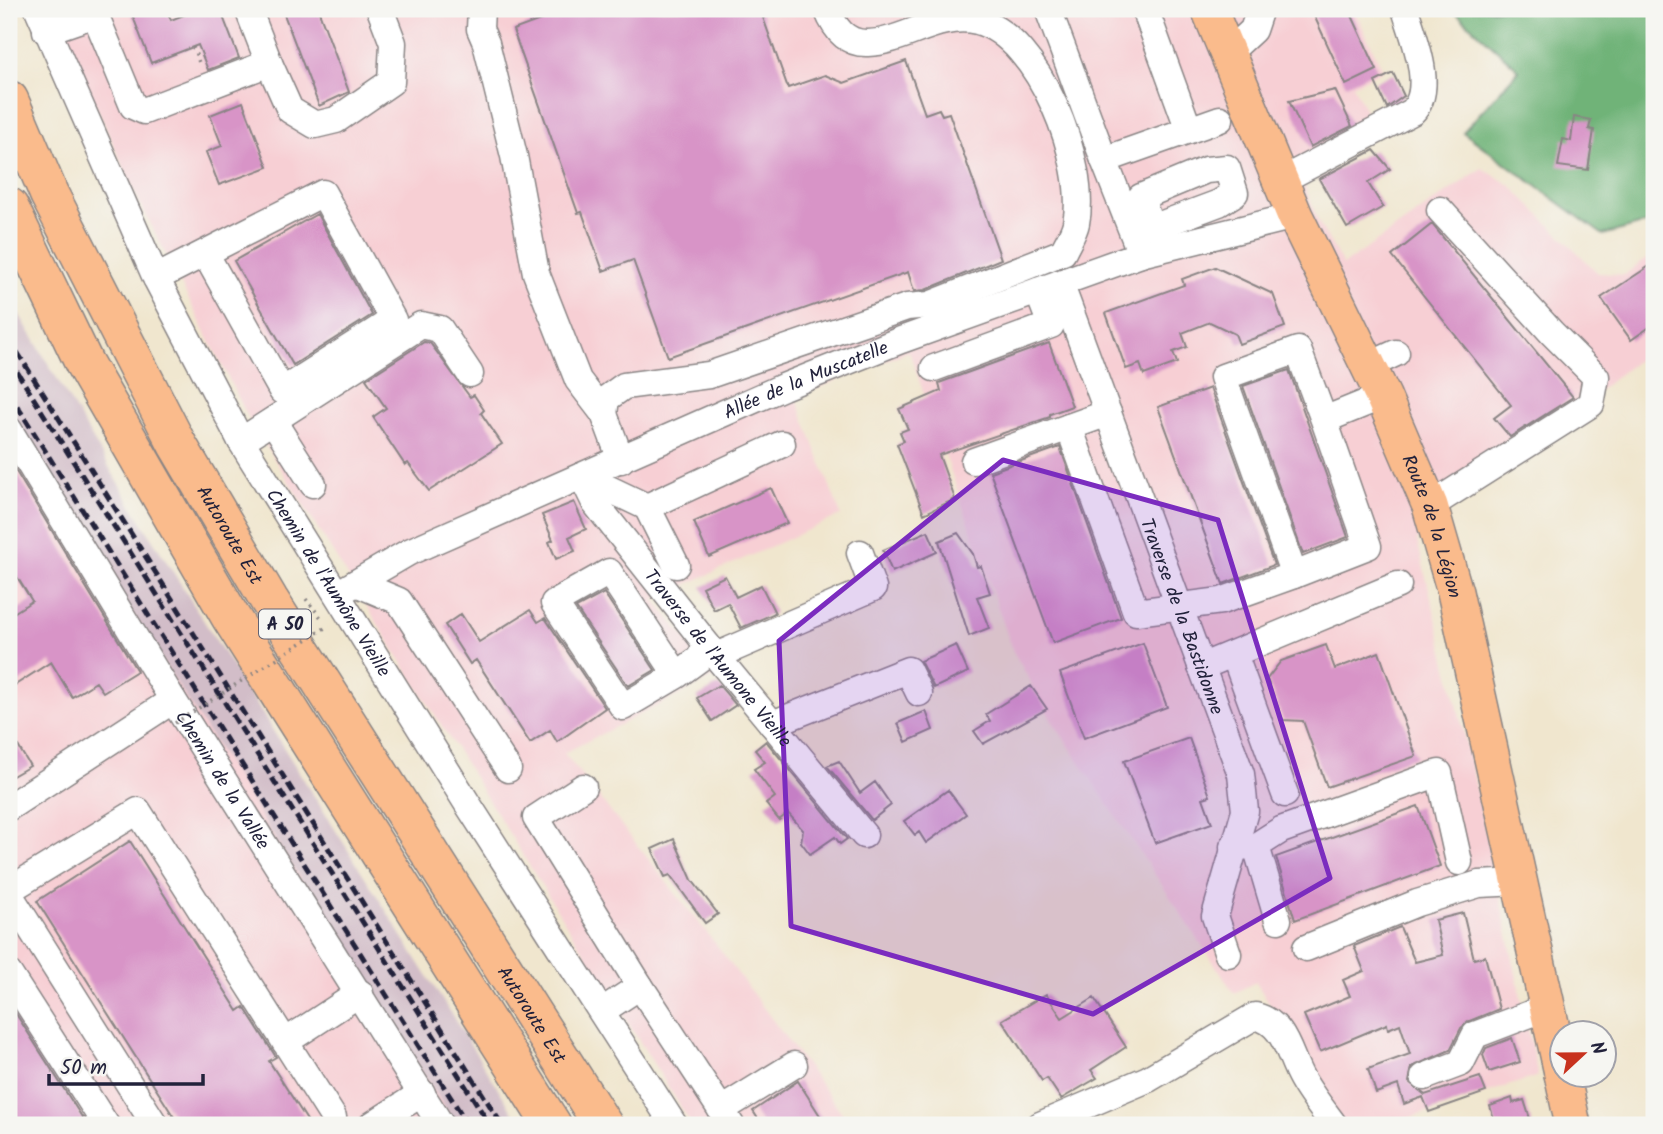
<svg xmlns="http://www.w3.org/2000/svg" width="1663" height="1134" font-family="Kalam,sans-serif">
	<rect width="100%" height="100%" fill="#f6f6f2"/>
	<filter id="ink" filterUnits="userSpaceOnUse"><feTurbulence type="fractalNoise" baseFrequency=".0143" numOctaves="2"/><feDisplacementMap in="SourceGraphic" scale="14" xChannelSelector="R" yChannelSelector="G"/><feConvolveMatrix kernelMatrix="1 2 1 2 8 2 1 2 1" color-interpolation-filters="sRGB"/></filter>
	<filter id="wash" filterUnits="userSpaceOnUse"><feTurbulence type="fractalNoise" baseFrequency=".00686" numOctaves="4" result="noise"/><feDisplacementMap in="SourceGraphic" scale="28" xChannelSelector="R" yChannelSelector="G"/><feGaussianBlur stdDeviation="1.57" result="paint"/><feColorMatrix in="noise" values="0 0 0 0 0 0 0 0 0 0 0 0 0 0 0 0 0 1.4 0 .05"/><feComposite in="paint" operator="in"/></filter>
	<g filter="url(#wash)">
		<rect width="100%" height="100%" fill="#f0e6ce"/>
		<!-- built -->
		<path fill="#f7cfd4" d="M53,9H895L897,12L906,9H1354L1383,70L1353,85L1364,107L1367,130L1297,166L1318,221L1343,265L1482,168L1510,185L1598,273L1624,275L1654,253V347L1454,505L1417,540L1469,754L1538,1076L1388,1125H1342L1256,982L1234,993L1053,722L1013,651L909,351L796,397L841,515L654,599L716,676L564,753L715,943L851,1125H692L248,417L133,189Z
			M9,417L15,427L456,1125H9Z"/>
		<!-- industrial -->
		<path fill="#d2bdc8" d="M9,297L136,513L521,1125H456L15,427L9,417Z"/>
		<!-- forest -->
		<path fill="#6fb378" stroke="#486a5a" stroke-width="2" d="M1452,9H1654V135L1649,139L1654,163V221L1603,235L1463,132L1519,70Z"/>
		<g id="blocks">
			<!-- building -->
			<path fill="#d894c7" d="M130,9H166L171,20L199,9H220L239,58L208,70L198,45L151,63Z
				M282,9H318L349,92L319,106Z
				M543,9H760L788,88L825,75L844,83L906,61L925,114L939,109L942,115L949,113L1001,259L925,290L914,291L908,272L668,357L633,260L603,271L582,212L578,213L513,30L546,18Z
				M1311,9H1349L1377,70L1346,85Z
				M1393,73L1404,96L1387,108L1375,82Z
				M1335,90L1352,126L1310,147L1289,101Z
				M243,102L268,167L219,185L206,152L222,146L210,115Z
				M1574,117L1591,120L1589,129L1594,130L1588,170L1558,166L1563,139L1571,141Z
				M1374,150L1390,169L1368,183L1383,207L1347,228L1319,179Z
				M317,214L372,315L293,365L234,261Z
				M1432,224L1573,397L1510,437L1494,418L1511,405L1392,256Z
				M1654,263V324L1631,340L1601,298Z
				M1215,267L1273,294L1285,327L1239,344L1235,334L1210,322L1182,333L1187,347L1173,352L1177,363L1144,375L1140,364L1126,369L1106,313L1184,285L1182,279Z
				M424,342L430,343L470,397L474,395L484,410L481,413L502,444L429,491L408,463L405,465L373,417L386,408L366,379Z
				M1049,343L1072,406L1050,414V417L939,455L955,499L924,514L897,444L904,441L900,432L908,429L899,409L941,391L939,383Z
				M1289,370L1348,537L1303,554L1243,386Z
				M1210,388L1274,565L1223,584L1158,407Z
				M1060,447L1121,618L1053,643L990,472Z
				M9,460L137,671L103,692L96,682L72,697L51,662L9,689V616L32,601L9,564Z
				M771,488L787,523L709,557L694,522Z
				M574,502L586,529L569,537L575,551L556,559L549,542L553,540L542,515Z
				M928,531L937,552L892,572L883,550Z
				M958,533L973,554L977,567L981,566L990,593L977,597L989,628L969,636L939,541Z
				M725,576L736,597L761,585L775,613L741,628L728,603L714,610L702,587Z
				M604,593L655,670L628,686L576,608Z
				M530,610L538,622L545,618L605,708L557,742L550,730L530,743L476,660L470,664L445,625L461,614L479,642Z
				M1143,643L1167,707L1084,738L1060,673Z
				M956,645L968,672L934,688L920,661Z
				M1326,645L1335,669L1379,652L1416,756L1327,787L1303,721L1283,720L1267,679L1281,661Z
				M719,685L736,705L712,721L697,698Z
				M1031,686L1047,709L983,744L974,731L990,721L986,714Z
				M926,711L933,730L906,742L898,723Z
				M9,731L30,766L9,778Z
				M1189,738L1210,796L1203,798L1212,823L1155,843L1124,761Z
				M766,741L847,839L840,844L835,837L810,854L801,842L803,830L788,813L779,820L766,804L775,797L754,769L765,762L755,750Z
				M839,761L860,793L875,782L891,805L872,820L827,766Z
				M948,790L966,814L926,843L919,832L915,835L904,821Z
				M1418,806L1440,866L1295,920L1276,857Z
				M674,839L692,880L718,914L705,923L670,875L665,877L652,849Z
				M130,841L238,1011L244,1007L276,1057L269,1061L310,1125H179L107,1012L37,901Z
				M1463,913L1474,959L1485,956L1499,1009L1469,1021L1461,1028L1450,1050L1412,1067L1409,1082L1425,1095L1480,1077L1486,1092L1429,1112L1423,1097L1404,1104L1398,1085L1376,1093L1368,1069L1410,1054L1400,1024L1388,1029L1387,1024L1320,1052L1304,1015L1350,996L1343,980L1364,971L1354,946L1400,927L1415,962L1443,955L1435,920Z
				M1046,994L1062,1018L1094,998L1126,1047L1091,1070L1097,1078L1061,1099L1047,1078L1042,1081L1002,1020Z
				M9,1003L87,1125H9Z
				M1512,1038L1520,1062L1489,1072L1483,1055L1486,1048Z
				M798,1081L826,1125H762L753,1111Z
				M1512,1098L1513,1103L1524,1100L1532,1125H1496L1490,1106Z"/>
		</g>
	</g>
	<g filter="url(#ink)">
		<use href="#blocks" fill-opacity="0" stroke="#898484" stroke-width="2"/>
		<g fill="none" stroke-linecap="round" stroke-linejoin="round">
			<!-- minor casing -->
			<g stroke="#898484" stroke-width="29">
				<g id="minor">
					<path id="s1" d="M38,9L156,278L241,441L467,803L674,1125"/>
					<path d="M481,9L480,29L486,43L514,156L536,273L578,380L604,414L621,460"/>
					<path d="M1048,9L1104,160"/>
					<path d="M1145,9L1189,130"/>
					<path d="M46,31L95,14L133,106L144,111L269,63L248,9"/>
					<path d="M1227,54L1253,30L1260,9"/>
					<path d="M269,63L290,110L315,125L336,120L391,82L393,43L380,9"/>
					<path d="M1280,181L1412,112C1436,89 1413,36 1405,9"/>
					<path d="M1160,225L1150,226L1141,197L1206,170L1227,168L1235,193L1219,203L1160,225L1167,246"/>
					<path d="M1141,254L1104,160L1220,119"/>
					<path d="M156,278L205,253L282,391L393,320L323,193L205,253"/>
					<path id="s2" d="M1060,283L1241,774L1245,811L1215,916L1228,954"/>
					<path d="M1368,366L1396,353"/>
					<path d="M934,368L1051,325L1038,291"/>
					<path d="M604,414L606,399L624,386L709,375L907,307L929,305L1063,252C1067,243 1074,233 1076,223C1088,165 1040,37 977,21C938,12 905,42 868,43C845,44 834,27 827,9"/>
					<path d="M1324,420L1368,546L1294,575L1223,377L1298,350L1324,420L1383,396"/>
					<path d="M273,421L313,484"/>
					<path d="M1069,427L1136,612L1221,601L1294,575"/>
					<path id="s3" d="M9,430L173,700L441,1125"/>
					<path d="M241,441L421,325L440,329L470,374"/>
					<path d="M974,461L1108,413"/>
					<path id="s4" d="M582,476L595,503L716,656L864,835"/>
					<path d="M582,476L647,507L676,565"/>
					<path d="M1430,506L1591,404L1596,377L1552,333L1440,210"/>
					<path d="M647,507L782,444"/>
					<path d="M356,583L399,601L508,769"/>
					<path id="s5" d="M337,594L409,552L783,387L901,340L1141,254L1295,216"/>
					<path d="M1234,654L1285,794"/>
					<path d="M716,656L873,588L860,553"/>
					<path d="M1201,667L1398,585"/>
					<path d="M677,675L623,707L554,603L609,572L677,675L699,659L707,645"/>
					<path d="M772,724L908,670L919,693"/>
					<path d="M583,787L536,818L640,986L602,1011"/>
					<path d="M9,807L173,700"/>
					<path d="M1256,846L1278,920"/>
					<path d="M1233,847L1256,846L1281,830L1439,773L1459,862"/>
					<path d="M19,884L138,811L333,1117"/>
					<path d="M9,894L155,1125"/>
					<path d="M1306,948L1417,903L1479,884L1520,882"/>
					<path d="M9,974L106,1125"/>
					<path d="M640,986L731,1125"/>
					<path d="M285,1042L360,993"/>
					<path d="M1424,1077L1461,1063L1475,1035L1530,1014L1546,1004"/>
					<path d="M721,1110L794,1065"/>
					<path d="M372,1125L422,1093"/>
					<path d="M1040,1125L1148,1079L1255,1016C1286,1023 1288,1055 1302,1079C1311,1095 1323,1110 1334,1125"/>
				</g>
			</g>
			<!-- major casing -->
			<g stroke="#898484" stroke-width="38">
				<g id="major">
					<path id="s6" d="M1209,9L1295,216L1383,396L1430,506L1455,592L1562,1073"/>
					<path d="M1562,1074L1573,1125"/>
				</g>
			</g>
			<!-- highway casing -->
			<g stroke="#898484" stroke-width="41">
				<g id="highway">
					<path id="s7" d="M9,100L49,194L177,444L269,600L603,1125"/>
					<path d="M9,207L84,363L230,616L552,1125"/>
				</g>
			</g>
			<!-- path -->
			<path stroke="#898484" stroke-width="3.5" stroke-dasharray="2 5" stroke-linecap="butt" d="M177,9L180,16
				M193,47L200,65
				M306,599L323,620"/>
			<!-- minor -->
			<use href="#minor" stroke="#fff" stroke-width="26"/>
			<!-- major -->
			<use href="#major" stroke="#fabb8c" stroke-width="35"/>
			<!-- highway -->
			<use href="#highway" stroke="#fabb8c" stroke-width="38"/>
			<!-- rail -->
			<path stroke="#22223b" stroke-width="5" stroke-dasharray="10 5" stroke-linecap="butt" d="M9,339L502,1125
				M9,359L490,1125
				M9,393L468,1125"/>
			<!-- path-bridge -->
			<path stroke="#898484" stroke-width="3.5" stroke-dasharray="2 5" stroke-linecap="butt" d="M175,723L328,626"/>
		</g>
	</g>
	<!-- marked area -->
	<path fill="#7b2cbf" fill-opacity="0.2" stroke="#7b2cbf" stroke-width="5" stroke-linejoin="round" d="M1003,460L1218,520L1330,878L1093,1014L791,926L779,641Z"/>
	<g text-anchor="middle" stroke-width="7" stroke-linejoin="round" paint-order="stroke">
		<!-- shield labels -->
		<rect fill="#f6f6f2" stroke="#626272" stroke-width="2" x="259" y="609.5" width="52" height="29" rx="5"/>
		<g font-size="18" font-weight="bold" fill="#22223b">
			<text x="285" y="630">A 50</text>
		</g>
		<!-- street labels -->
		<g font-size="19" fill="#22223b" stroke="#f6f6f2">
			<text dy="7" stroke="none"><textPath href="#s5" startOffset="516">Allée de la Muscatelle</textPath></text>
			<text dy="7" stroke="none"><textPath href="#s6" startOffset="564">Route de la Légion</textPath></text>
			<text dy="7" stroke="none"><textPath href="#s7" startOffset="488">Autoroute Est</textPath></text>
			<text dy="7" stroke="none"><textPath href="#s1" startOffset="644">Chemin de l'Aumône Vieille</textPath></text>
			<text dy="7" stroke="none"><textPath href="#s2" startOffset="355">Traverse de la Bastidonne</textPath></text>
			<text dy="7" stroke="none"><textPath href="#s4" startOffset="228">Traverse de l'Aumone Vieille</textPath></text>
			<text dy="7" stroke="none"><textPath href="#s3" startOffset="410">Chemin de la Vallée</textPath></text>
			<text dy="7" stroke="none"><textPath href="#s7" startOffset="1055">Autoroute Est</textPath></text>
		</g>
	</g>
	<!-- margin -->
	<rect width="1663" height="1134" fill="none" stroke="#f6f6f2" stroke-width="35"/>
	<!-- north arrow -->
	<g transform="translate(1583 1054) rotate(68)"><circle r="33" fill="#f6f6f2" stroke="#a1a1a9" stroke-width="2"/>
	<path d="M0-5L12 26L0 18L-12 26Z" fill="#c8321e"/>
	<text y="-10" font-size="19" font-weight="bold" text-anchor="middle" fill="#22223b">N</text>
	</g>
	<!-- scale -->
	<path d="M49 1074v10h154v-10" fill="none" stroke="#22223b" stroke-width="3.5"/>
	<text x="60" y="1074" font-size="21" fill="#22223b" stroke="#f6f6f2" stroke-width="5" paint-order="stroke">50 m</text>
</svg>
